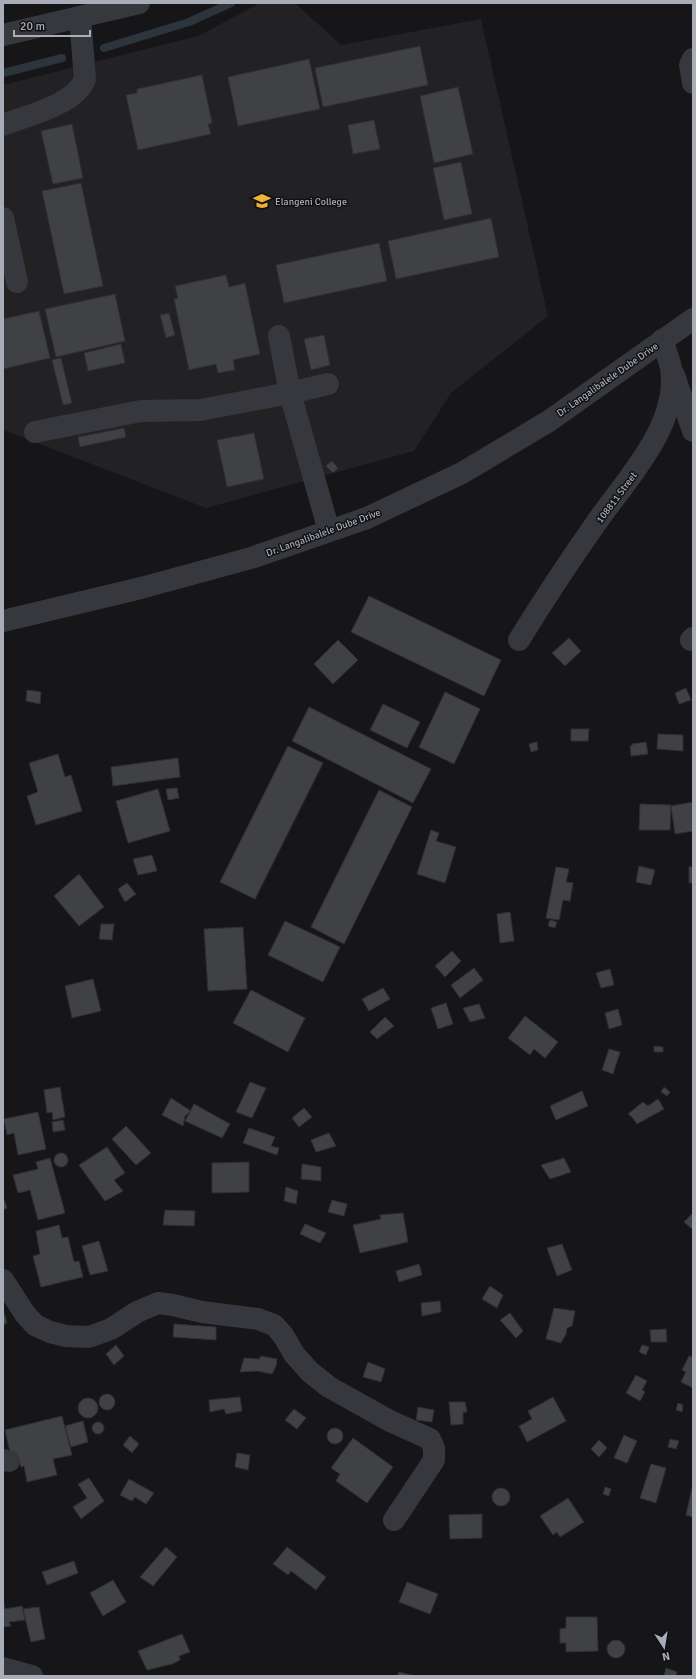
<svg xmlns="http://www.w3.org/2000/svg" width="696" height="1679" font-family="Signika,sans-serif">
	<rect width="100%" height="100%" fill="#161618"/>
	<!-- built -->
	<path fill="#222225" d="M260,3H295L341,45L481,19L548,316L451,393L414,451L206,508L3,430V85L198,36Z"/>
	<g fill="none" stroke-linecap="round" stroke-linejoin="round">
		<!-- stream -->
		<path stroke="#2c353c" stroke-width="8" d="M104,48L189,22L231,3
			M3,73L62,58"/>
	</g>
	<!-- building -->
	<path fill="#404145" stroke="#303034" d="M420,46L428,85L323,107L315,68Z
		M309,59L320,109L238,126L228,77Z
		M202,75L212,123L208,124L211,134L138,150L126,95L137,93V89Z
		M458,87L473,154L434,163L420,96Z
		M374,120L380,149L353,154L348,125Z
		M72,124L83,178L53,184L41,131Z
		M461,162L472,214L444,220L433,168Z
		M81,183L103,286L64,294L42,191Z
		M491,218L499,257L396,279L388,241Z
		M379,243L387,281L284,303L276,265Z
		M226,275L229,287L245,283L260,354L233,360L235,370L218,373L216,364L189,370L174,299L178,298L175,286Z
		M115,294L125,341L56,357L45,309Z
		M39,311L50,358L3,369V319Z
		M169,313L175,335L166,338L160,315Z
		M324,335L330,365L311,370L304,339Z
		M121,344L125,363L88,371L84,353Z
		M61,358L72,403L63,405L52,360Z
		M124,428L126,437L80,447L78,437Z
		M254,433L264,479L227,487L217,440Z
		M332,461L338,468L333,473L326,466Z
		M369,596L501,660L484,696L351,632Z
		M569,638L581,651L565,666L552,653Z
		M338,640L358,660L333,684L314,664Z
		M686,688L691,700L679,704L675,693Z
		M27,690L41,692L40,704L26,701Z
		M445,692L480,709L454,764L419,747Z
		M383,704L420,722L407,748L370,730Z
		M309,707L431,769L413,803L292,741Z
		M571,729H589L588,741H571Z
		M658,734L683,735V751L657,749Z
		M537,742L538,750L531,752L529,744Z
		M646,742L648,754L631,756L630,746H632V744Z
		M288,746L323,763L255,899L220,882Z
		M58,754L65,777L71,775L82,811L36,825L27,796L38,792L29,763Z
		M178,758L180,777L113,786L111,767Z
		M177,788L179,798L168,800L166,789Z
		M158,789L170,831L128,843L116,801Z
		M379,790L412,807L344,944L311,927Z
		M693,802V831L675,834L671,806Z
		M640,804L671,805L670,830H639Z
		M431,830L439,833L436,841L456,847L445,883L417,874Z
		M152,855L157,871L138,875L133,859Z
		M639,866L655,870L651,885L636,882Z
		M556,867L569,869L566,882L573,883L570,901L563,900L559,920L546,918Z
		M689,867H693V883H689Z
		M79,874L104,907L79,926L54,896Z
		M127,883L136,894L125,902L118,889Z
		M510,912L514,941L500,943L497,914Z
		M550,920L557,922L555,928L548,926Z
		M285,921L340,947L323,982L268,955Z
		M101,924H114L112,940L99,939Z
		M243,927L247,989L208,991L204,929Z
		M452,951L461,961L445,977L435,966Z
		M474,968L483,980L460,998L451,985Z
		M610,969L614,985L601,988L596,973Z
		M93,979L101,1011L72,1018L65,986Z
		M383,988L390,999L369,1011L362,999Z
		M251,990L305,1018L288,1052L233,1023Z
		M446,1003L453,1024L438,1029L431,1008Z
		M479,1004L485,1018L470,1022L463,1008Z
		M618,1009L622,1025L609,1029L605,1013Z
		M525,1016L558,1042L545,1058L534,1049L530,1055L508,1038Z
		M385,1017L394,1026L377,1039L370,1032Z
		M654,1046L663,1047V1052H654Z
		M609,1049L620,1052L613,1074L602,1070Z
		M250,1082L266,1088L252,1118L236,1112Z
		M60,1087L65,1117L53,1120L52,1112L47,1113L44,1090Z
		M664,1087L670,1092L667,1096L661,1092Z
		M582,1091L588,1106L556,1120L550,1106Z
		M171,1098L191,1111L185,1116L183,1126L162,1115Z
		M658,1099L664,1109L637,1124L632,1117L628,1114L643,1102L648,1106Z
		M194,1104L230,1124L222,1138L185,1121Z
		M304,1108L312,1117L299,1127L292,1118Z
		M38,1112L46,1149L18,1155L14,1133L7,1135L4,1119Z
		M63,1120L65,1130L53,1132L52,1122Z
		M126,1126L151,1153L136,1165L112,1139Z
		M249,1128L275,1137L271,1146L279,1148L277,1155L243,1143Z
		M329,1133L336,1146L316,1152L311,1140Z
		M107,1147L125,1173L114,1180L123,1191L105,1201L79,1165Z
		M54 1160a7 7 0 1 1 14 0a7 7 0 1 1-14 0Z
		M50,1158L65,1213L38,1220L30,1190L18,1193L13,1175L38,1169L36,1162Z
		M564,1158L571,1172L550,1179L541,1165Z
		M249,1162V1192L212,1193V1163Z
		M302,1164L321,1167V1181L301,1179Z
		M286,1187L298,1191L296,1204L284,1201Z
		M3,1197L7,1208L3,1210Z
		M332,1200L347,1204L344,1216L328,1212Z
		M165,1210L195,1211L194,1226L163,1225Z
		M403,1213L408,1242L360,1253L353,1225L381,1219L380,1215Z
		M693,1213V1230L684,1222Z
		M305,1224L326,1233L320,1243L300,1234Z
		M59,1225L62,1238L68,1237L74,1262L79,1261L83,1277L41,1287L33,1256L40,1254L36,1231Z
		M99,1241L108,1271L90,1275L82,1246Z
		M562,1244L572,1270L557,1276L547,1248Z
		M419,1264L422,1275L399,1282L396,1271Z
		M490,1286L503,1295L497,1308L482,1299Z
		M440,1301L441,1312L422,1316L421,1303Z
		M554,1308L575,1311L572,1326L567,1328L566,1334L561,1343L546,1339Z
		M3,1309L7,1323L3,1325Z
		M510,1313L523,1331L516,1338L500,1320Z
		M174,1324L216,1327V1340L173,1337Z
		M666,1329L667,1342H651L650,1330Z
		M116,1345L124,1356L114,1365L106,1354Z
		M642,1345L649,1347L646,1355L639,1352Z
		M261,1356L277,1359L276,1366L272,1374L258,1371L240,1372L244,1358L259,1359Z
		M689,1356L693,1357V1388L681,1382L686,1372L682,1370Z
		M368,1362L385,1369L381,1382L363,1377Z
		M636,1375L647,1381L642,1390L645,1392L640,1401L626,1393Z
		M99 1402a8 8 0 1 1 16 0a8 8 0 1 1-16 0Z
		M240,1397L242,1411L226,1414L224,1409L210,1412L209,1400Z
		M553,1397L566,1421L527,1442L519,1426L532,1419L528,1411Z
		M78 1408a10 10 0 1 1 20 0a10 10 0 1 1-20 0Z
		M449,1402H465L467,1412H463V1424L451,1425Z
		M678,1403L683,1405L682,1412L676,1410Z
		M418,1407L434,1410L432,1422L416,1420Z
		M294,1409L306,1418L297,1429L285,1420Z
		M62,1416L72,1455L53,1459L57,1475L27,1482L24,1466L21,1467L17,1454L11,1456L5,1430Z
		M83,1421L88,1442L71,1447L65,1426Z
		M92 1428a6 6 0 1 1 12 0a6 6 0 1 1-12 0Z
		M327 1436a8 8 0 1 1 16 0a8 8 0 1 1-16 0Z
		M624,1435L637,1441L627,1463L614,1458Z
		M130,1436L139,1444L132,1453L123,1445Z
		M353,1438L393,1467L367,1503L336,1481L340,1474L331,1468Z
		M670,1439L679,1441L676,1449L668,1447Z
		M599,1440L607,1448L599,1457L591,1449Z
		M237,1453L250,1455L248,1470L235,1467Z
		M651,1464L666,1468L656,1503L640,1498Z
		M89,1478L104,1501L81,1519L73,1507L87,1498L78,1484Z
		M129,1479L154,1493L146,1504L135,1497L132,1501L120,1495Z
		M605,1487L611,1489L609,1496L603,1494Z
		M492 1497a9 9 0 1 1 18 0a9 9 0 1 1-18 0Z
		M692,1488H693V1517L686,1515Z
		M568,1498L584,1522L560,1537L557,1532L553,1535L540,1516Z
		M482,1514V1538L450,1539L449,1515Z
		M166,1547L177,1557L153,1586L140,1577Z
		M287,1547L326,1577L316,1590L291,1571L288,1575L273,1564Z
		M74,1561L78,1573L47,1585L42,1572Z
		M113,1580L126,1602L103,1616L90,1593Z
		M407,1582L438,1594L430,1614L399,1602Z
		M3,1598L5,1609L22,1606L25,1620L9,1622L11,1626L3,1627Z
		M39,1607L45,1639L31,1642L23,1609Z
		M566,1617H597L598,1651L566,1652V1643H560V1629L566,1628Z
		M182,1634L190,1652L179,1656L180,1660L172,1664L147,1670L138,1651Z
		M607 1649a9 9 0 1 1 18 0a9 9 0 1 1-18 0Z
		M666,1668L677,1672L676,1676H664Z
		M399,1672L415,1676H397Z"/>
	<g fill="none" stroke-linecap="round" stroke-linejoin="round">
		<!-- minor -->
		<path stroke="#37383d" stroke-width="22" d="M3,35L139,3
			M693,59L690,65L693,83
			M3,125C28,115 75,105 85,79L80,17
			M3,218L17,282
			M279,336L290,393L328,384
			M674,375L693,431
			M35,432L141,411L200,410L290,393L329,531
			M3,621L141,588L251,558L367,518L462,473L549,421L693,319
			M519,640C543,601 568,563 594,526C623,483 680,426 671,369C670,360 665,350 662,340
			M691,640L693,638
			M3,1280L25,1314L35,1325L50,1332L66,1336L89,1337L111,1329L137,1312L158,1303L173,1305L202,1312L258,1319L274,1325L283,1335L294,1354L310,1372L329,1387L390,1421L430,1439L434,1448V1460L394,1520
			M3,1460L9,1461
			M3,1668L32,1676"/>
	</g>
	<!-- icons -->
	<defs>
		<g id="university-bare" transform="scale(1.38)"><path d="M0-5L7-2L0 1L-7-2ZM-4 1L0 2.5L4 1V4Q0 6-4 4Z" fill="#f2b134" stroke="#111113" stroke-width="2.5" paint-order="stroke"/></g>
	</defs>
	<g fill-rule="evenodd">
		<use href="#university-bare" x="262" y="201"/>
	</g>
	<g text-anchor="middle" stroke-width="3" stroke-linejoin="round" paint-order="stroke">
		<!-- poi labels -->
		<g font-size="10" fill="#a8adb8" stroke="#111113" text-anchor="start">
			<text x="275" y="205">Elangeni College</text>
		</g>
		<!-- street labels -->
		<g font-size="10" fill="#a8adb8" stroke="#111113">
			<text transform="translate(607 379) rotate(-35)" y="4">Dr. Langalibalele Dube Drive</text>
			<text transform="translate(616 497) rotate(-53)" y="4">108811 Street</text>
			<text transform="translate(323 532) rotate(-20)" y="4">Dr. Langalibalele Dube Drive</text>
		</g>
	</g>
	<!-- border -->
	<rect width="696" height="1679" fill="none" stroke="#a8adb8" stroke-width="8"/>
	<!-- north arrow -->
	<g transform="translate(664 1647) rotate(168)" stroke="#111113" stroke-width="3" paint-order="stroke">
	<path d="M0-3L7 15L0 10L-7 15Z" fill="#a8adb8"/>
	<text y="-6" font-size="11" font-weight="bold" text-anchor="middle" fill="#a8adb8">N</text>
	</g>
	<!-- scale -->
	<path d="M14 30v6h76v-6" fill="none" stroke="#a8adb8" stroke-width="2"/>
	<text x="20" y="30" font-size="12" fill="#a8adb8" stroke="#111113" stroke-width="3" paint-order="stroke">20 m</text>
</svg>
